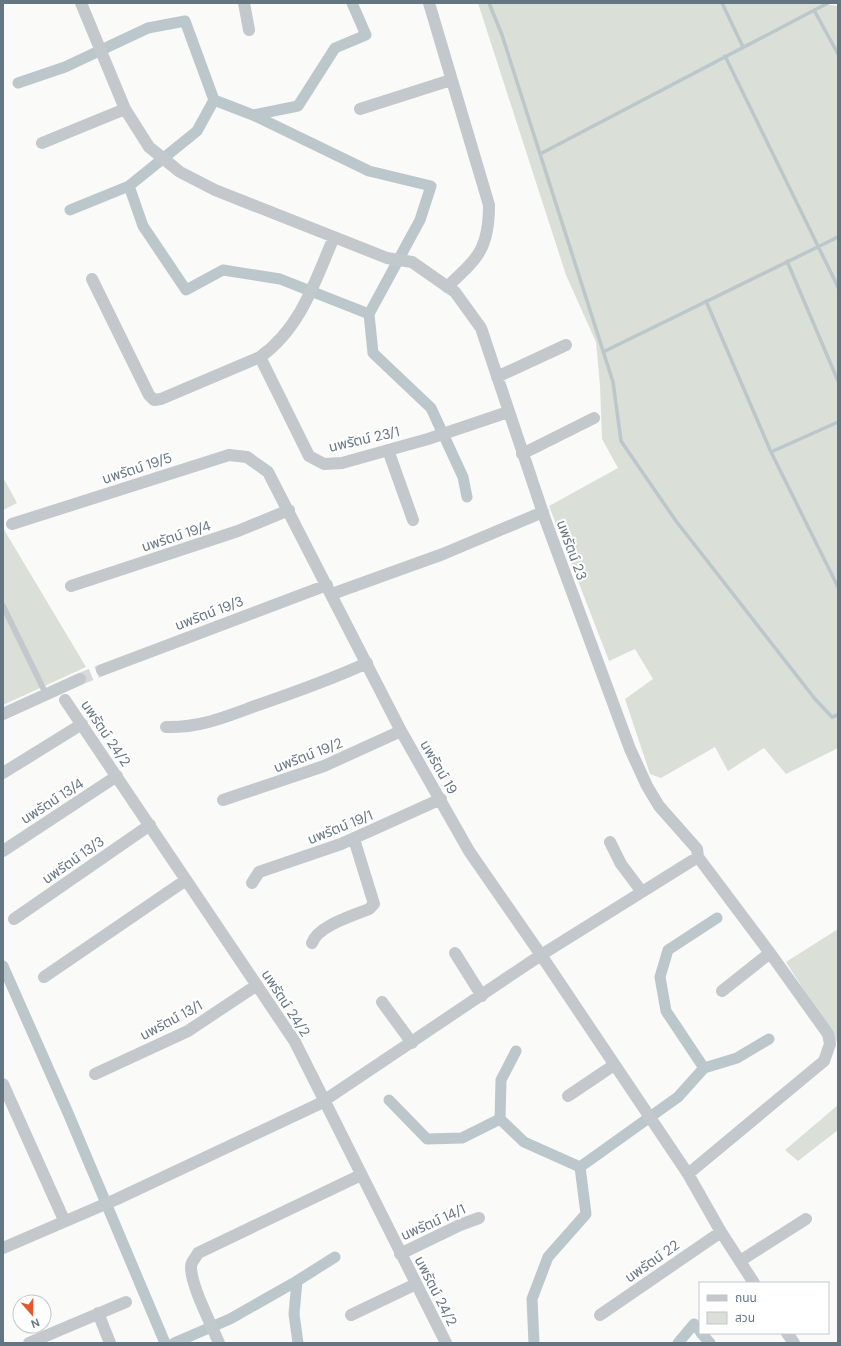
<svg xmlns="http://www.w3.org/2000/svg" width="841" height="1346" font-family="'DM Sans','Noto Sans Thai',sans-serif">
	<rect width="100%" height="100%" fill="#fafaf8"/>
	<!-- green -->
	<path fill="#dadfd7" d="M478,3H816L838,6V748L786,774L764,748L728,771L715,747L661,778L650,774L625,699L653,679L635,649L609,661L549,506L618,468L602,439L600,385L596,342L566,275Z
		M3,477L17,503L3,510Z
		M3,528L86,667L3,705Z
		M838,929V1044L786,962Z
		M838,1105V1130L798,1161L785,1150Z"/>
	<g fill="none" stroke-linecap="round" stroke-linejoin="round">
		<!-- stream -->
		<path stroke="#bbc7cb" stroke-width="3.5" d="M489,3L502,35L613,382L621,441L676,521L815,699L832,717L838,715
			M722,3L743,47
			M814,10L838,54
			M725,56L838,287
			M540,154L828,3
			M787,261L838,381
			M706,301L771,452L838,422
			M603,352L838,237
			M771,452L838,587"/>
		<!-- canal -->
		<path stroke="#bbc7cb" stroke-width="11" d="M18,83L65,67L148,28L185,21L214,100L253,115L298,106L335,48L366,35L352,3
			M253,115L369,171L431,186L420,220L369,314L373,353L431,408L463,477L467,497
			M129,186L197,131L214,100
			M70,210L129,186L143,226L186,290L223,270L280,279L369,314
			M3,966L68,1113L165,1343
			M516,1051L501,1080L500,1119L524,1142L580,1167L586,1214L548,1257L532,1299L534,1343
			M704,1068L737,1058L769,1039
			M389,1100L427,1139L462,1138L500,1119
			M580,1167L678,1097L704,1068L666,1011L660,977L668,950L717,918
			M701,1333L710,1343
			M174,1343L230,1319L297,1281
			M298,1343L294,1314L297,1281L335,1257
			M678,1343L694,1324L700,1331"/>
		<!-- street-tunnel -->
		<path stroke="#d5d9db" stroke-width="12" stroke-dasharray="12 6" stroke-linecap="butt" d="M80,679L102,670"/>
		<!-- lane -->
		<path stroke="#c3c8cc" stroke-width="6" d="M3,606L46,694"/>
		<!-- street -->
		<path stroke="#c3c8cc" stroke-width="12" d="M81,3L125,109L149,147L180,172L215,190L334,237L387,258L412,262L455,292L481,328L545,519L630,749L647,786L659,806L697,849L698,857L770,953L828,1034L830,1044L824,1061L688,1174
			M244,3L249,30
			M429,3L489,205C489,249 478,258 447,287
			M360,109L451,80
			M42,143L125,109
			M92,279L149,395L154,400L161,399L260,357C301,328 315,281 334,237
			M260,357L309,456L324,464L342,463L428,439L508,412
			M497,377L566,345
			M388,450L413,520
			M522,454L594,418
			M12,524L229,455L247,457L268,472L401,731L469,851L541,955L688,1174L721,1232L754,1283
			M71,586L238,531L289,510
			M332,594L443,554L543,512
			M102,670L327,585
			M65,700L295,1042L446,1343
			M3,714L80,679
			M166,727C199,728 225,717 255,706C293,693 330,680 367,663
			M3,773L82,724
			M223,800L324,766L401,731
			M610,842L621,864L642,892
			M3,851L117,776
			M252,883L259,872L341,844L441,799
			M14,919L150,825
			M312,943C318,926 352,916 369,909L374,904L354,839
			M455,953L482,996
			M44,977L186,880
			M722,991L770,953
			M382,1002L412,1043
			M95,1074L188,1031L257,985
			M3,1084L64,1220
			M568,1096L614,1065
			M3,1248L117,1199L319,1104L541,955L698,857
			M400,1254L460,1225L479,1218
			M740,1261L806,1219
			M98,1313L110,1343
			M351,1315L416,1284
			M600,1315L721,1232
			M787,1333L794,1343
			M29,1343L126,1302
			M219,1343C211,1324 191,1286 191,1267C191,1261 196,1258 198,1253L361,1175"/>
	</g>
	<g text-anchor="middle" stroke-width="4" stroke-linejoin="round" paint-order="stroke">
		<!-- street labels -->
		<g font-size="14" fill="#657683" stroke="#fff">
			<text transform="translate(364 439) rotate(-13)" y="5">นพรัตน์ 23/1</text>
			<text transform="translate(137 468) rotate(-18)" y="5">นพรัตน์ 19/5</text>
			<text transform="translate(176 536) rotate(-18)" y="5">นพรัตน์ 19/4</text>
			<text transform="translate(572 550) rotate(70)" y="5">นพรัตน์ 23</text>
			<text transform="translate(209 613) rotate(-21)" y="5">นพรัตน์ 19/3</text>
			<text transform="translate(106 733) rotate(56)" y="5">นพรัตน์ 24/2</text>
			<text transform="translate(308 755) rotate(-21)" y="5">นพรัตน์ 19/2</text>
			<text transform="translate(439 767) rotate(60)" y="5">นพรัตน์ 19</text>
			<text transform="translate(52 801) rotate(-33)" y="5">นพรัตน์ 13/4</text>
			<text transform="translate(340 827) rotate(-22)" y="5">นพรัตน์ 19/1</text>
			<text transform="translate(73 860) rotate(-35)" y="5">นพรัตน์ 13/3</text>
			<text transform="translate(286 1003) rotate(57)" y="5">นพรัตน์ 24/2</text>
			<text transform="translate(171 1020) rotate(-28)" y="5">นพรัตน์ 13/1</text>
			<text transform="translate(433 1222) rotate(-24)" y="5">นพรัตน์ 14/1</text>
			<text transform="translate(652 1261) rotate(-35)" y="5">นพรัตน์ 22</text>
			<text transform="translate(436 1291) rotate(63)" y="5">นพรัตน์ 24/2</text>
		</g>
	</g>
	<!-- border -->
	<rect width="841" height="1346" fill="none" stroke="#657683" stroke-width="8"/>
	<!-- legend -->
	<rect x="699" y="1282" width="130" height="52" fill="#ffffff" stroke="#c1c8cd"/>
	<rect x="707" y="1295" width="20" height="6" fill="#c3c8cc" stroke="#c1c8cd"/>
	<text x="735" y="1302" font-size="12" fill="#657683">ถนน</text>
	<rect x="707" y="1312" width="20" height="12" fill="#dadfd7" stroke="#c1c8cd"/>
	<text x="735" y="1322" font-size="12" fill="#657683">สวน</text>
	<!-- north arrow -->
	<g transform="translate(32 1314) rotate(160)"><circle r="19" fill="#ffffff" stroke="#c1c8cd"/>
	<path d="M0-3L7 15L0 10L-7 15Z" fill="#e4572e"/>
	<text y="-6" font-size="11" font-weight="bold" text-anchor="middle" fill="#657683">N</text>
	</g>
</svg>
